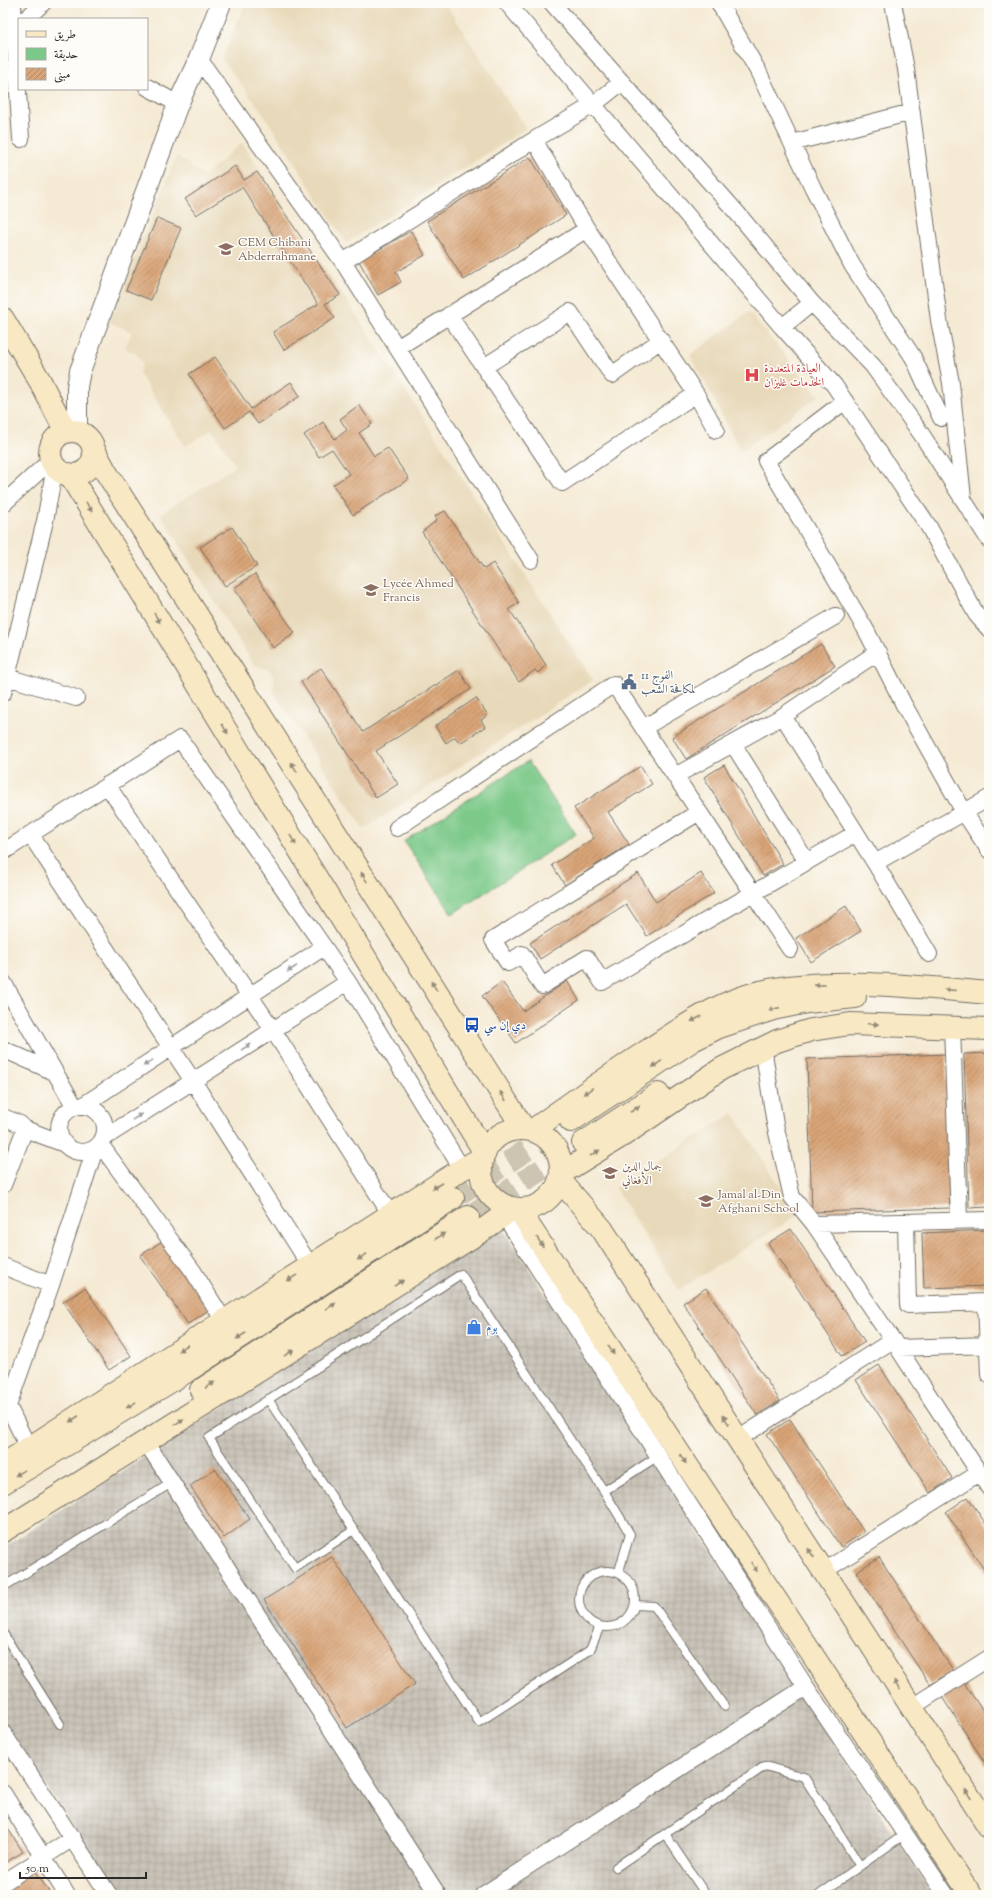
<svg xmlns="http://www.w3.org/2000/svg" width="992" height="1898" font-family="'Sorts Mill Goudy',Amiri,serif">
	<defs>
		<pattern id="industrial-grid" width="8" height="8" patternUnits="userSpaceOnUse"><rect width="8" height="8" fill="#c9c3b8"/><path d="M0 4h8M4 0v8" fill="none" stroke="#ada89e"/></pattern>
		<pattern id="building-hatch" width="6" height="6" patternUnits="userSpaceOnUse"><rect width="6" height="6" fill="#d9a477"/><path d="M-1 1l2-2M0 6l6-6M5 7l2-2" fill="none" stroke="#b08662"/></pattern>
	</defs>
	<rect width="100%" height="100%" fill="#fdfcf7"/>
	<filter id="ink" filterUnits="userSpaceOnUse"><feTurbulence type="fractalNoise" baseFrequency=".025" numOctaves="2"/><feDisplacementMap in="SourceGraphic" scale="8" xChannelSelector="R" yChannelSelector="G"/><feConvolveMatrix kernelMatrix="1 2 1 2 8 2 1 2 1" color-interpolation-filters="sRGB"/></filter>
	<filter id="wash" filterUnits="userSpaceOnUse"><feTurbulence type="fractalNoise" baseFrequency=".012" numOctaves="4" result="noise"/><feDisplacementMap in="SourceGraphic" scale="16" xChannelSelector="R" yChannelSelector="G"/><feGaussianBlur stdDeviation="0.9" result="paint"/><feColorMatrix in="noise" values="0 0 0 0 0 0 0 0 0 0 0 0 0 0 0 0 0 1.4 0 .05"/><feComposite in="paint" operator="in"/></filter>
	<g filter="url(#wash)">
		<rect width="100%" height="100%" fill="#f5ead4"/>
		<!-- built -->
		<path fill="#e8d9ba" d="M245,3H445L526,129L346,243L260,109L222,59Z
			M242,143L391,368L593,680L364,829L273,691L274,678L270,670L254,665L160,514L236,466L212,430L185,446L139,373L143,363L137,354L125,348L132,332L109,322L177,156L204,176Z
			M749,312L819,396L741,451L690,355Z
			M733,1113L798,1215L679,1290L615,1188Z"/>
		<!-- industrial -->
		<path fill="url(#industrial-grid)" d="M502,1227L933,1895H117L3,1721V1548Z"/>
		<!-- green -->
		<path fill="#7bc989" stroke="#537a5a" d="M528,761L576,834L452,914L404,841Z"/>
		<g id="blocks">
			<!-- building -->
			<path fill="url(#building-hatch)" d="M530,157L566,215L464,280L427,221Z
				M235,166L244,180L257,172L340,295L325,304L335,318L284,350L273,332L318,304L242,187L196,215L185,199Z
				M157,218L181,228L151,300L126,290Z
				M411,231L425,255L396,272L401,282L378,295L359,261Z
				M215,357L251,409L291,382L300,396L258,424L249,412L225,428L189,374Z
				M359,405L372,424L359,433L374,456L388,448L409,479L353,515L333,485L349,474L332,449L319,457L304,435L323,422L335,439L347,430L340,419Z
				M445,511L484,569L493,563L519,603L509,609L546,665L538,673L535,670L519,682L422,532L437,520L435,516Z
				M232,527L257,566L225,586L200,547Z
				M255,574L295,633L273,648L234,588Z
				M821,644L835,666L686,759L672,737Z
				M321,668L363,732L459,670L471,689L376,751L398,784L376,798L301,682Z
				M476,698L488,715L481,720L485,727L460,743L455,737L446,743L435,726Z
				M724,765L783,864L763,876L704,777Z
				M641,766L652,784L608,812L629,844L565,885L552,865L594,838L574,808Z
				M638,873L656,902L701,873L714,893L647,936L626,904L540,959L530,943Z
				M846,906L861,931L811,962L796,938Z
				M567,981L579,1000L516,1043L482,996L502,982L523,1011Z
				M989,1053V1207L969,1208L964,1054Z
				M946,1054L950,1208L812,1212L807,1059Z
				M791,1229L865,1342L842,1356L768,1243Z
				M989,1230V1286L924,1288L922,1233Z
				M162,1241L210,1309L188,1324L140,1256Z
				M85,1288L131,1356L109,1370L63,1302Z
				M706,1288L780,1401L757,1415L683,1303Z
				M879,1365L952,1478L930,1493L856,1380Z
				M790,1419L864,1532L841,1547L767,1434Z
				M215,1469L250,1519L224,1538L190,1486Z
				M968,1497L989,1529V1577L946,1512Z
				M332,1557L415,1684L347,1728L264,1600Z
				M879,1557L953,1670L930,1685L856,1572Z
				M962,1680L989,1720V1769L940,1694Z
				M3,1821L23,1852L3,1864Z
				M35,1870L51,1895H3V1890Z"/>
		</g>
	</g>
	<g filter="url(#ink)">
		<use href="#blocks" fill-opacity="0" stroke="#726e66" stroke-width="1"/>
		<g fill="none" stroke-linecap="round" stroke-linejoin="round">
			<!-- secondary-tunnel -->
			<path stroke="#cdc4b2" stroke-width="22" stroke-dasharray="22 11" stroke-linecap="butt" d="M453,1198L562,1127
				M468,1217L578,1146"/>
			<!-- service casing -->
			<g stroke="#726e66" stroke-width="10">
				<path id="service" d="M268,1399L479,1722L590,1650L600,1626
					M604,1491L652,1460
					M354,1530L295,1568L209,1438L461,1274L604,1491L630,1534L619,1571
					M579 1599a28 28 0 1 1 56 0a28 28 0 1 1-56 0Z
					M3,1587L173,1482
					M636,1605L654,1606L724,1706
					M3,1633L60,1724
					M665,1834L706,1895
					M616,1867L765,1766L804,1777L860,1866
					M819,1895L905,1834"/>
			</g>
			<!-- minor casing -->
			<g stroke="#726e66" stroke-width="18">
				<path id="minor" d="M507,3L782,327L834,385L929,527L976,614L989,629
					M552,3L738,214L812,303L873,366L922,435L989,540
					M719,3L758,71L813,188L852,265L913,357L941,418
					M893,3L906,69L939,320L951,383L963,498
					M26,19L43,3
					M19,26L14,30L21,139
					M3,37L14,30L13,3
					M199,59L343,262L531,560
					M147,87L178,104
					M534,140L587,229L696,394L716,430
					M792,143L912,112
					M343,262L534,140L593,105L622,82
					M449,315L562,483L696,394
					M782,327L812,303
					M397,348L587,229
					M484,367L570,312L612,375L661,340
					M845,401L766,461L866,630L904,705L964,812L989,850
					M3,504L51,460
					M7,677L76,698
					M3,693L45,521L55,466
					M783,716L875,863L929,954
					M643,728L836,616
					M733,744L807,862
					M675,776L783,716L878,652
					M107,785L273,1030L391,1215
					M699,812L493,940L508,963L522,954L542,986L587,958L602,982L856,833
					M397,828L614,684L790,949
					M30,834L193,1081L311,1267
					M3,852L180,739L348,982L462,1169
					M875,863L989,798
					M3,982L75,1107
					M952,1027L959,1220
					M763,1047L775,1124L792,1197L814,1224L898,1348L989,1488
					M3,1049L54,1072
					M59 1129a23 23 0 1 1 46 0a23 23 0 1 1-46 0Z
					M82,1106L324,947
					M3,1117L20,1124L25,1129L62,1143
					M104,1138L348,982
					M100,1144L193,1271L224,1321
					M3,1185L25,1129
					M504,1215L806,1687L946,1895
					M906,1222L908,1305L986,1302L989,1375
					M814,1224L989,1220
					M3,1266L51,1285
					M898,1348L989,1345
					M738,1439L893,1340
					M146,1442L438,1895
					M29,1449L8,1406L51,1285L95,1149
					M824,1571L979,1473
					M912,1707L989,1658
					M3,1733L109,1895
					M3,1793L67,1895
					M3,1883L73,1838
					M483,1895L806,1687"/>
			</g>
			<!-- tertiary casing -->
			<g stroke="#726e66" stroke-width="22">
				<path id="tertiary" d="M77,432V387L80,371L178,104L199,59L221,3"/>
			</g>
			<!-- secondary casing -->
			<g stroke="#726e66" stroke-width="24">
				<path id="secondary" d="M3,319L40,381L66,432
					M50 453a22 22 0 1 1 44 0a22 22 0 1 1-44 0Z
					M93,448L106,472L524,1129
					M69,474L485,1153
					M571,1121L693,1040L719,1027L773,1009L807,1002L855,997
					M481 1169a40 40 0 1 1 80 0a40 40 0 1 1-80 0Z
					M533,1130C572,1102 610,1075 650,1049C684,1026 719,1002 760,992C830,976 917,987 989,993
					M583,1143L658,1094
					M562,1173L628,1132L721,1069L777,1041L811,1030L850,1024L989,1029
					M560,1180L602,1229L989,1827
					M518,1209L971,1895
					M201,1390L468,1217
					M3,1465L224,1321L462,1169L482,1158
					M3,1483L181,1375L453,1198
					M3,1531L480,1232L504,1215L506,1206"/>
			</g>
			<!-- service -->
			<use href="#service" stroke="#fff" stroke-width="8"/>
			<!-- minor -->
			<use href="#minor" stroke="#fff" stroke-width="16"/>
			<!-- tertiary -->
			<use href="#tertiary" stroke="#fff" stroke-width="20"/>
			<!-- secondary -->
			<use href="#secondary" stroke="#f8e8c3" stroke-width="22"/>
		</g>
		<!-- one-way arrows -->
		<defs><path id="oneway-solid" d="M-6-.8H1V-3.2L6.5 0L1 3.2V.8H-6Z"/></defs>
		<g fill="#928a77">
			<use href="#oneway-solid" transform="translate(89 507) rotate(59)"/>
			<use href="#oneway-solid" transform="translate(157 618) rotate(59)"/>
			<use href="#oneway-solid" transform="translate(225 729) rotate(59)"/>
			<use href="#oneway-solid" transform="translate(294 767) rotate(-122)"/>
			<use href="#oneway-solid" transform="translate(293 840) rotate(59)"/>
			<use href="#oneway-solid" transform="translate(364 877) rotate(-122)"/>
			<use href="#oneway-solid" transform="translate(820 985) rotate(179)"/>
			<use href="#oneway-solid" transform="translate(434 986) rotate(-122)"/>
			<use href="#oneway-solid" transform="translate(950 990) rotate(-175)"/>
			<use href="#oneway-solid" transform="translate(774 1009) rotate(167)"/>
			<use href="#oneway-solid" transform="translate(696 1019) rotate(153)"/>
			<use href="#oneway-solid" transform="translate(873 1024) rotate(2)"/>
			<use href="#oneway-solid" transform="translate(657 1064) rotate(146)"/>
			<use href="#oneway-solid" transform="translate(588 1091) rotate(145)"/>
			<use href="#oneway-solid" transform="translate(503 1096) rotate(-122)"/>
			<use href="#oneway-solid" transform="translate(635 1109) rotate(-33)"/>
			<use href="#oneway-solid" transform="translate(595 1153) rotate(-32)"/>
			<use href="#oneway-solid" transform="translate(437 1186) rotate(147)"/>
			<use href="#oneway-solid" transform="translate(440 1236) rotate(-33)"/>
			<use href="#oneway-solid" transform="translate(540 1242) rotate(57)"/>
			<use href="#oneway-solid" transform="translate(362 1257) rotate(147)"/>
			<use href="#oneway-solid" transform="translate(292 1278) rotate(148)"/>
			<use href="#oneway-solid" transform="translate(399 1283) rotate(-32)"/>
			<use href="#oneway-solid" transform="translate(331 1306) rotate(-33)"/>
			<use href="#oneway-solid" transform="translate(241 1336) rotate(147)"/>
			<use href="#oneway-solid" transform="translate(183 1348) rotate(147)"/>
			<use href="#oneway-solid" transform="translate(611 1350) rotate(57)"/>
			<use href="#oneway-solid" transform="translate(289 1353) rotate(-32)"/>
			<use href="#oneway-solid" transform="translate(210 1385) rotate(-33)"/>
			<use href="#oneway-solid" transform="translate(131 1405) rotate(149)"/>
			<use href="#oneway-solid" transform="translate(74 1419) rotate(147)"/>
			<use href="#oneway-solid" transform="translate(726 1420) rotate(-123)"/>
			<use href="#oneway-solid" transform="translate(179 1422) rotate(-32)"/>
			<use href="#oneway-solid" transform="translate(683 1459) rotate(57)"/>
			<use href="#oneway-solid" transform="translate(20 1473) rotate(149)"/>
			<use href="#oneway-solid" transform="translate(811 1553) rotate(-123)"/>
			<use href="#oneway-solid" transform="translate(754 1567) rotate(57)"/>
			<use href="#oneway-solid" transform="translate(897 1685) rotate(-123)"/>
			<use href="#oneway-solid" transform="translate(968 1794) rotate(-123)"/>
		</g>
		<g fill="#a0a0a0">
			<use href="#oneway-solid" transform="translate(292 969) rotate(147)"/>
			<use href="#oneway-solid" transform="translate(246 1047) rotate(-32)"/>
			<use href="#oneway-solid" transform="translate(148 1063) rotate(147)"/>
			<use href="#oneway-solid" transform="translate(137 1117) rotate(-32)"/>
		</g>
	</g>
	<!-- icons -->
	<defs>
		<g id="school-bare" transform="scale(1.2)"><path d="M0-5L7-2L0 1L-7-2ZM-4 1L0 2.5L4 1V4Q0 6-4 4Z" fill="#8d6e63" stroke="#fdfcf7" stroke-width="2.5" paint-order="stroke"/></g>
		<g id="hospital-bare" transform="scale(1.2)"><path d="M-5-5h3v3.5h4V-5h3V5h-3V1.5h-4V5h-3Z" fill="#e0444e" stroke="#fdfcf7" stroke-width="2.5" paint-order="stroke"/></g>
		<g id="civic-bare" transform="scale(1.2)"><path d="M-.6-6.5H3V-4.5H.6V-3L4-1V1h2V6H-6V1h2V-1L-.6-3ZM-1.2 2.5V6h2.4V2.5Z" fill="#5c6f8a" stroke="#fdfcf7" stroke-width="2.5" paint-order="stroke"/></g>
		<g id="bus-bare" transform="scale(1.2)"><path d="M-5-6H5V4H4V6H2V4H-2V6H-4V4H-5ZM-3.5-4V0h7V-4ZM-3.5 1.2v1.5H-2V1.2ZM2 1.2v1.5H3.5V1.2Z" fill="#1a4fb4" stroke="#fdfcf7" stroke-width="2.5" paint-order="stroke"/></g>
		<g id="shop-bare" transform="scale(1.2)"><path d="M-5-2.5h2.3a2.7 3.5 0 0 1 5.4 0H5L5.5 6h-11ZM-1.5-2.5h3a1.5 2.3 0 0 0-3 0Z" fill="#3f7fe0" stroke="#fdfcf7" stroke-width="2.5" paint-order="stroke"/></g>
	</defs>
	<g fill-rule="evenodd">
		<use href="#school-bare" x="226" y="249"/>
		<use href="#hospital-bare" x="752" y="375"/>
		<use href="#school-bare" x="371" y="590"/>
		<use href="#civic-bare" x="629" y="682"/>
		<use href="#bus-bare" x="472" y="1025"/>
		<use href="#school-bare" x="610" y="1173"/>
		<use href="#school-bare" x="706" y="1201"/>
		<use href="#shop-bare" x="474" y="1327"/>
	</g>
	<g text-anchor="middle" stroke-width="3" stroke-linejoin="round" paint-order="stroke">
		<!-- education labels -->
		<g font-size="12" fill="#785e54" stroke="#fdfcf7" text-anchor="start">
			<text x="238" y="246">CEM Chibani<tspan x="238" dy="14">Abderrahmane</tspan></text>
			<text x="383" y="587">Lycée Ahmed<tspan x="383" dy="14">Francis</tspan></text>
			<text x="622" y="1170">جمال الدين<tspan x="622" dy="14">الأفغاني</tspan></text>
			<text x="718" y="1198">Jamal al-Din<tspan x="718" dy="14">Afghani School</tspan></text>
		</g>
		<!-- health labels -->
		<g font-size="12" fill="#be3a42" stroke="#fdfcf7" text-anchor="start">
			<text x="764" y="372">العيادة المتعددة<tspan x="764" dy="14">الخدمات غليزان</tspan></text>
		</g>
		<!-- service labels -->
		<g font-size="12" fill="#4e5e75" stroke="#fdfcf7" text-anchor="start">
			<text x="641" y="679">الفوج 11<tspan x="641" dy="14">لمكافحة الشعب</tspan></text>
		</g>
		<!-- transit labels -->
		<g font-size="12" fill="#164399" stroke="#fdfcf7" text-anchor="start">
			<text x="484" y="1029">دي إن سي</text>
		</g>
		<!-- shop labels -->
		<g font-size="12" fill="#366cbe" stroke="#fdfcf7" text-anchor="start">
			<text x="486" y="1331">بوم</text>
		</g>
	</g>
	<!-- margin -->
	<rect width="992" height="1898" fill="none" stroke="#fdfcf7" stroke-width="16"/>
	<!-- legend -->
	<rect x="18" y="18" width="130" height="72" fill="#fdfcf7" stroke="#a9a8a5"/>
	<rect x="26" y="31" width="20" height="6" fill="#f8e8c3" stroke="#a9a8a5"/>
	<text x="54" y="38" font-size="12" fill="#2b2b2b">طريق</text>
	<rect x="26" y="48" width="20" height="12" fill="#7bc989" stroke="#a9a8a5"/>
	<text x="54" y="58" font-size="12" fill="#2b2b2b">حديقة</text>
	<rect x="26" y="68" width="20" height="12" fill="url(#building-hatch)" stroke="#a9a8a5"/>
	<text x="54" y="78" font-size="12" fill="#2b2b2b">مبنى</text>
	<!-- scale -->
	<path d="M20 1872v6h126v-6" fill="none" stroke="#2b2b2b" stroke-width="2"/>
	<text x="26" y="1872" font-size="12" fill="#2b2b2b" stroke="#fdfcf7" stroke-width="3" paint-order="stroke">50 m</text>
</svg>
